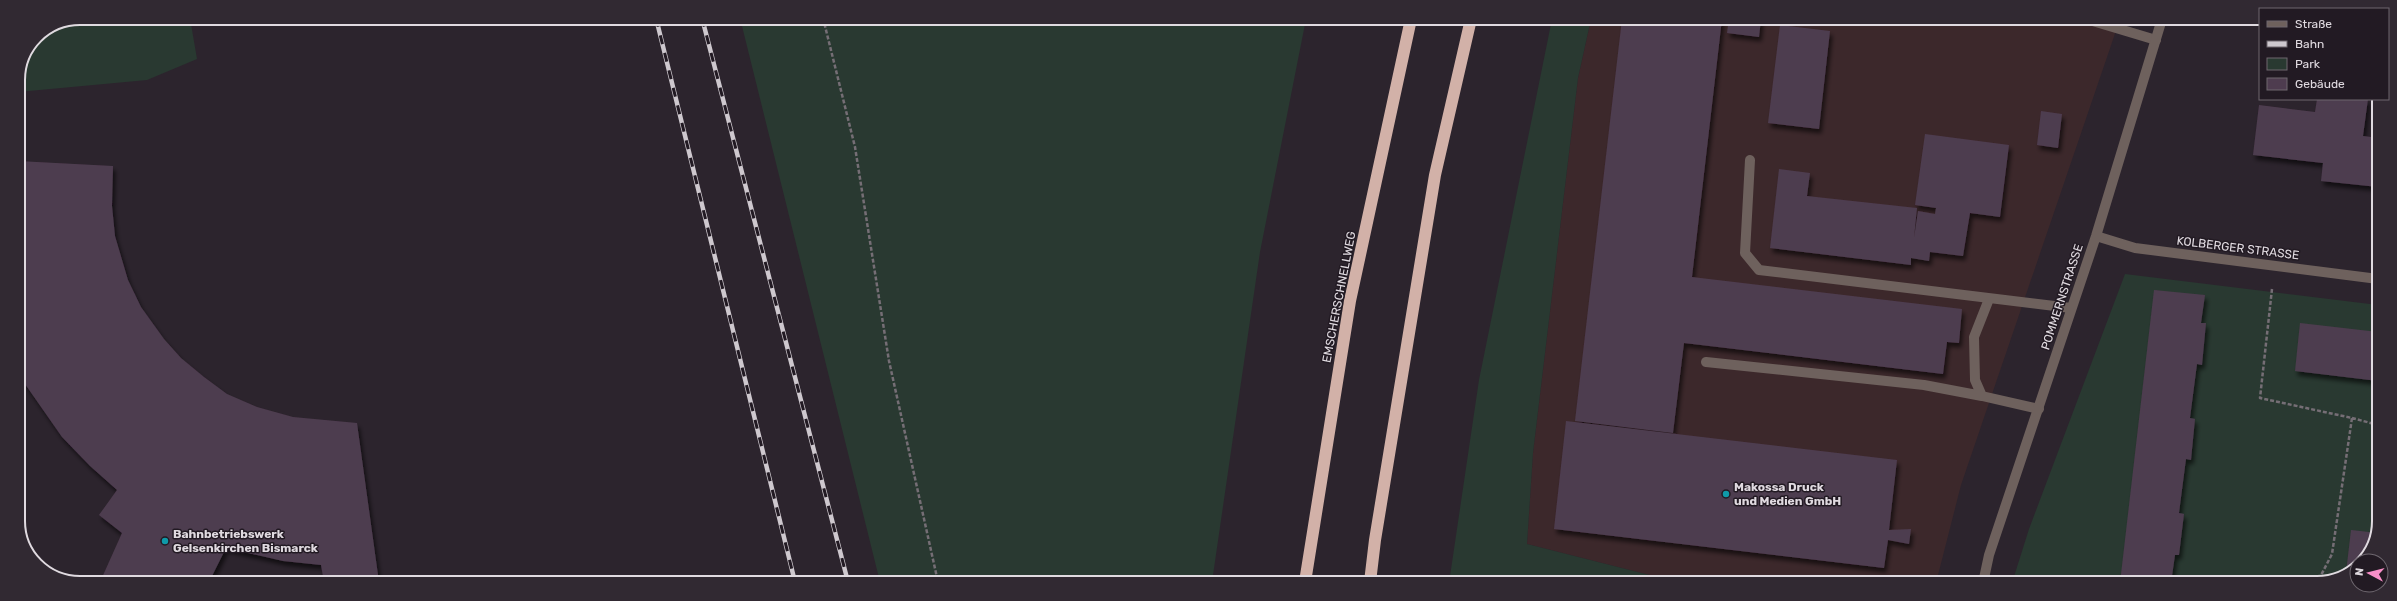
<svg xmlns="http://www.w3.org/2000/svg" width="2397" height="601" font-family="Rubik,sans-serif">
	<defs>
		<filter id="shadow"><feDropShadow dx="2.5" dy="4.5" stdDeviation="2" flood-color="#0009"/></filter>
	</defs>
	<rect width="100%" height="100%" fill="#2c242d"/>
	<!-- commercial -->
	<path fill="#3c282b" d="M1591,19H2120L1961,485L1936,583H1681L1527,544L1533,453L1578,78Z"/>
	<!-- green -->
	<path fill="#293931" d="M80,18H190L197,59L147,80L18,92V80L36,36Z
		M740,18L1306,19L1260,252L1212,582H880Z
		M1552,19H1591L1578,78L1533,453L1527,544L1681,583H1449L1479,380Z
		M2125,274L2378,305V533L2360,561H2357L2355,570L2317,583H2012L2029,529Z"/>
	<!-- building -->
	<path fill="#4e3c4f" filter="url(#shadow)" d="M1622,19H1722L1692,277L1962,309L1959,343L1947,342L1943,374L1684,343L1673,433L1575,421Z
		M1729,19H1761L1759,37L1727,33Z
		M1780,25L1830,31L1819,129L1768,123Z
		M2317,99H2368L2363,136L2379,138L2378,187L2321,181L2323,163L2253,155L2259,105L2315,112Z
		M2041,111L2062,114L2058,148L2037,145Z
		M1925,134L2009,145L2000,217L1970,213L1963,256L1930,252L1929,261L1911,258V265L1770,248L1779,169L1810,173L1807,196L1917,208L1914,238L1918,211L1935,214L1936,208L1915,205Z
		M18,161L113,166L112,206L115,236L128,280L141,307L164,339L181,358L204,377L227,394L257,407L293,417L357,423L379,582H324L321,565L283,561L226,548L209,582H100L122,533L99,515L117,490L90,466L62,437L18,374Z
		M2154,290L2205,295L2201,323H2206L2202,365L2197,364L2190,418L2195,419L2191,460L2186,459L2179,513L2184,514L2179,555H2175L2171,583H2120Z
		M2300,323L2378,332V381L2295,371Z
		M1566,421L1897,460L1889,530L1911,529L1909,544L1888,540L1884,568L1554,529Z
		M2351,530L2378,533L2360,561H2357L2355,570L2346,573Z"/>
	<g fill="none" stroke-linecap="round" stroke-linejoin="round">
		<!-- path -->
		<path stroke="#756e75" stroke-width="2.5" stroke-dasharray="4 2" stroke-linecap="butt" d="M823,18L855,147L889,361L938,582
			M2272,289L2260,398L2352,418L2332,554L2317,583
			M2352,418L2378,425"/>
		<!-- lane -->
		<path stroke="#6e615d" stroke-width="10" d="M2086,19L2156,40
			M1750,160L1745,253L1759,270L2071,308
			M1989,299L1974,337L1975,380L1982,396L2039,409
			M1706,362L1924,385L1982,396"/>
		<!-- street -->
		<path stroke="#6e615d" stroke-width="10" d="M2096,236L2135,248L2378,279
			M1983,583L1989,555L2096,236L2162,19"/>
		<!-- highway -->
		<path stroke="#d2b1a8" stroke-width="12" d="M1305,582L1350,301L1411,19
			M1370,582L1375,540L1435,175L1471,19"/>
		<!-- rail casing -->
		<g stroke="#cec8ce" stroke-width="4.5">
			<path id="rail" d="M656,18L795,582
				M702,18L848,582"/>
		</g>
		<!-- rail -->
		<use href="#rail" stroke="#221a23" stroke-width="3" stroke-dasharray="9" stroke-linecap="butt"/>
	</g>
	<!-- markers -->
	<g fill="#0f9aa8" stroke="#221a23" stroke-width="1.5">
		<circle cx="1726" cy="494" r="4"/>
		<circle cx="165" cy="541" r="4"/>
	</g>
	<g text-anchor="middle" stroke-width="3" stroke-linejoin="round" paint-order="stroke">
		<!-- street labels -->
		<g font-size="12" fill="#e0dae0" stroke="#221a23">
			<text transform="translate(2238 248) rotate(7)" y="4">KOLBERGER STRASSE</text>
			<text transform="translate(1339 297) rotate(-79)" y="4">EMSCHERSCHNELLWEG</text>
			<text transform="translate(2062 297) rotate(-72)" y="4">POMMERNSTRASSE</text>
		</g>
		<!-- poi labels -->
		<g font-size="12" font-weight="bold" fill="#e0dae0" stroke="#221a23" text-anchor="start">
			<text x="1734" y="491">Makossa Druck<tspan x="1734" dy="14">und Medien GmbH</tspan></text>
			<text x="173" y="538">Bahnbetriebswerk<tspan x="173" dy="14">Gelsenkirchen Bismarck</tspan></text>
		</g>
	</g>
	<!-- crop -->
	<path d="M0 0H2397V601H0ZM80 25H2317A55 55 0 0 1 2372 80V521A55 55 0 0 1 2317 576H80A55 55 0 0 1 25 521V80A55 55 0 0 1 80 25Z" fill="#312932" fill-rule="evenodd"/>
	<path fill="none" stroke="#e0dae0" stroke-width="2" d="M80 25H2317A55 55 0 0 1 2372 80V521A55 55 0 0 1 2317 576H80A55 55 0 0 1 25 521V80A55 55 0 0 1 80 25Z"/>
	<!-- legend -->
	<rect x="2259" y="8" width="130" height="92" fill="#221a23" stroke="#6e676f"/>
	<rect x="2267" y="21" width="20" height="6" fill="#6e615d" stroke="#6e676f"/>
	<text x="2295" y="28" font-size="12" fill="#e0dae0">Straße</text>
	<rect x="2267" y="41" width="20" height="6" fill="#cec8ce" stroke="#6e676f"/>
	<text x="2295" y="48" font-size="12" fill="#e0dae0">Bahn</text>
	<rect x="2267" y="58" width="20" height="12" fill="#293931" stroke="#6e676f"/>
	<text x="2295" y="68" font-size="12" fill="#e0dae0">Park</text>
	<rect x="2267" y="78" width="20" height="12" fill="#4e3c4f" stroke="#6e676f"/>
	<text x="2295" y="88" font-size="12" fill="#e0dae0">Gebäude</text>
	<!-- north arrow -->
	<g transform="translate(2369 573) rotate(277)"><circle r="19" fill="#221a23" stroke="#6e676f"/>
	<path d="M0-3L7 15L0 10L-7 15Z" fill="#f98fc9"/>
	<text y="-6" font-size="11" font-weight="bold" text-anchor="middle" fill="#e0dae0">N</text>
	</g>
</svg>
